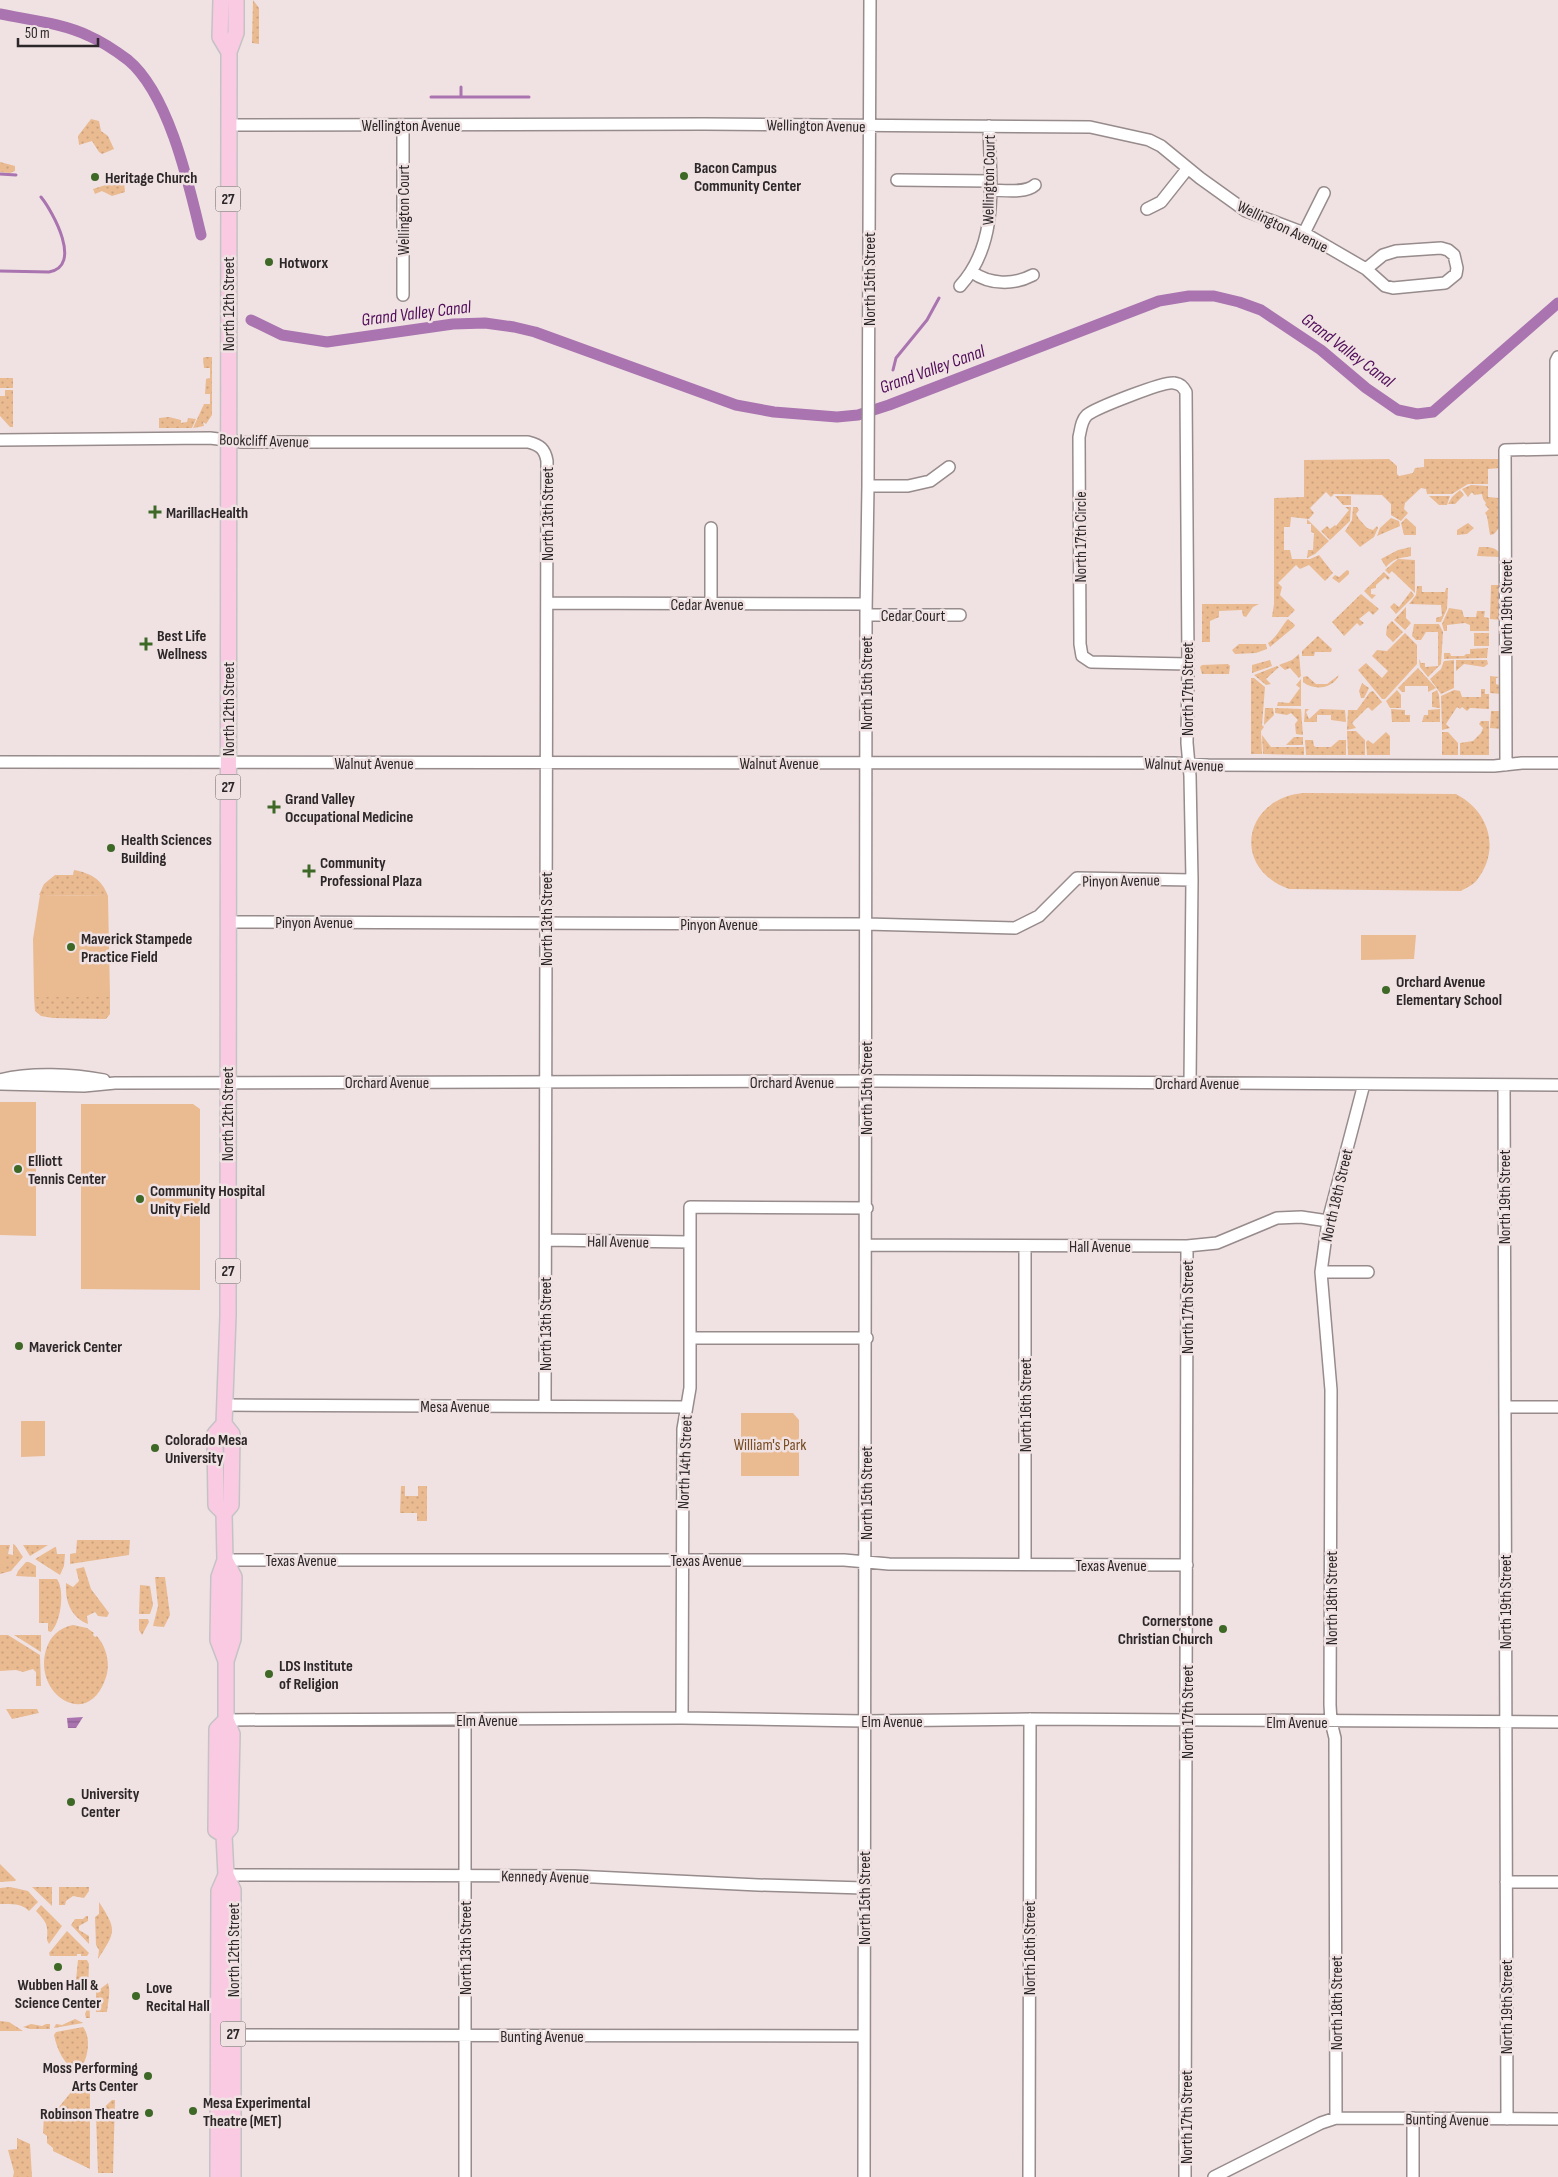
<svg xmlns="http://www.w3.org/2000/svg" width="1558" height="2177" font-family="'Sofia Sans Condensed',sans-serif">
	<defs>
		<pattern id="grass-dots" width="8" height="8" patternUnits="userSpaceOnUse" patternTransform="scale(1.25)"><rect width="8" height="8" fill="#eaba91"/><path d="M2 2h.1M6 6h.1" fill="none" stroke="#c9a07d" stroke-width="1.8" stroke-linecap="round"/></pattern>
		<pattern id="water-rules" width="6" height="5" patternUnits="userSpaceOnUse" patternTransform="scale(1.25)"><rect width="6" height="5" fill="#a974af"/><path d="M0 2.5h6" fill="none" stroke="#8a5f8e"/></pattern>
	</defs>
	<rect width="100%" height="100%" fill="#f0e2e3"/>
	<!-- grass -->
	<path fill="url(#grass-dots)" d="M253,0L259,8V44L252,43Z
		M91,119L99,121L101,131L108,136L114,149L102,154L99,152L92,141L79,145L78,136Z
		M0,162L15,166V171L10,173L0,172Z
		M121,180L124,182L125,192L112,196L102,191L95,194L93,189Z
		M205,357H212V415L206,424L203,422L204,426L193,428L204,404H210V394H205L206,379L210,378V368H204L203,358Z
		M0,378H13V388H0Z
		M5,390H13V427H10L0,416V396H5Z
		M169,417L181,420V423L187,422L188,418L196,419L192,428H159V418Z
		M1389,459L1397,466V474L1399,476L1413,473L1415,468L1424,467V459H1501V468L1488,469V484H1468L1452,494H1427L1426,489L1421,488L1405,503L1404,509L1408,513L1401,521L1391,515V504L1382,495L1334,494L1331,497L1326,492L1310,508L1314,513L1309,519L1291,517L1290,527H1284V550H1290L1292,559H1310L1319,555L1333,573L1325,581L1309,565L1300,569L1296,565L1278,583L1282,587L1280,595L1295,610L1288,617H1272L1274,604V498L1304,497V460Z
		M1471,485L1488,486V497L1499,498V528L1494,534L1490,535L1487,516L1485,513L1489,509L1485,505L1486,503L1483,499L1482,494L1474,495L1472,492L1468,497L1462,489Z
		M1460,490L1464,495L1455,504H1448L1452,497Z
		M1335,496H1351V505H1343Z
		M1429,496H1450L1447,505H1439Z
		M1345,507H1351L1350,521L1330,540L1321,531L1327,526L1330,529L1335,525L1336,526L1349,510Z
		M1353,507H1357L1359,510L1356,514L1359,519L1367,528L1373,530L1377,526L1378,528L1374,537L1360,547L1345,531L1352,520Z
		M1391,518L1399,521L1400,526L1377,536L1380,528Z
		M1406,518L1416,527V535H1404L1401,523Z
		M1307,519L1329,541L1315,554L1307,558L1308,550H1313L1314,533L1311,532V524H1307Z
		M1468,523L1474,528L1467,534L1457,535V530Z
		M1411,547V556C1398,559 1396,557 1386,567L1381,559L1398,550Z
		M1479,547C1488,547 1498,546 1501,557L1477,556Z
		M1398,559L1415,560V593L1392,571L1389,574L1385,570Z
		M1347,570L1349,571V574L1339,583L1332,578L1335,575L1339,577Z
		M1384,572L1390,578L1388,580L1385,577L1376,585V588L1371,589V594L1376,595L1372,599L1364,591Z
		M1491,585H1500L1501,620L1490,619Z
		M1417,586H1422V592H1445L1446,588H1448L1447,609L1441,622H1436V618L1442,616L1441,605L1409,604L1416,595Z
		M1411,591L1414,595L1413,597L1396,614L1390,607L1394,603L1399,607Z
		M1361,594L1379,609L1373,615L1369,611L1359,619L1364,623L1360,626L1357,623L1344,636L1332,622Z
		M1202,604H1259L1253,607L1246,617L1243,616L1242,610L1219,611V617L1210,621V642H1202Z
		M1406,607V618L1411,623L1405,630L1394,620Z
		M1449,608L1462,610L1464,617H1476L1477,611H1485L1484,617L1489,618V631H1470V625L1465,623L1447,625V631H1444L1442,624Z
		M1288,619L1295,625L1294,627L1270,647L1268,643C1277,637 1281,627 1288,619Z
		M1392,621L1403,632L1393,642L1386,635L1387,626Z
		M1414,624H1439L1443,632L1441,664L1428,677L1420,667L1419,659L1421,663H1425V667L1438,666V632H1426L1421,640H1416L1412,636Z
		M1405,633L1417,645V664L1385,699H1382L1358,670L1366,663L1382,678L1388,671L1372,656L1377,650L1387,651Z
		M1474,633H1489V646H1474Z
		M1318,636L1332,649L1331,652H1315L1314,656H1302V651Z
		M1239,644H1266L1267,649L1256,653L1235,654L1232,650Z
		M1488,648L1487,658L1444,659V653H1450L1451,656H1464L1466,654H1470V649Z
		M1299,654L1301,676L1299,678L1290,668L1285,670L1279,665L1292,660Z
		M1270,660L1272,666L1252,673V665Z
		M1454,660V688L1441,694L1430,679L1441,669L1444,661Z
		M1456,660H1487L1488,664L1484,667L1464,664L1456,671Z
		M1228,664L1230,666L1229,674H1202L1200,667L1202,665Z
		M1277,666L1279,667L1266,679L1271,684L1266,685L1254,675Z
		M1418,668L1436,688L1428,692V686H1405V692H1402L1398,688Z
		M1339,675C1333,689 1314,691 1303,682V677L1307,676L1316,684H1327Z
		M1490,676L1499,677L1496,678V684L1502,686L1501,694L1490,693Z
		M1251,678H1254L1265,687L1262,725L1264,727L1261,731L1262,754H1251Z
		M1301,679V706H1277L1278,702L1289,703L1300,688L1296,685Z
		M1362,683L1369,688L1364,698H1361L1359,691Z
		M1481,689H1485V694H1489V709L1470,708L1467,711L1462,707L1460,709L1457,707L1446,724L1450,728L1442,730L1441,696L1454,690L1460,691L1462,697H1481Z
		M1397,690L1401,695V708H1390L1386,701Z
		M1437,690L1439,695L1440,708L1432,707V693Z
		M1373,691L1382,702L1372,711L1368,707L1352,723L1356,728L1347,730L1348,710H1357L1370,692Z
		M1265,708H1273L1274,715L1264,725Z
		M1275,708L1301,709L1303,735L1296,734L1295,724L1298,720L1291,713L1287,715L1275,713Z
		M1305,709H1309L1306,712L1309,719L1320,709L1345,710L1346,722L1331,720V715H1317V722H1304Z
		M1391,709L1405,710V715H1410V722H1392Z
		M1440,709V722H1422L1424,715H1428V710Z
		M1491,711H1501V729L1490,728Z
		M1481,721H1489V755H1460V743L1473,741L1481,733L1483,728L1479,724Z
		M1347,731H1356L1365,740V755H1348Z
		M1386,732L1390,736V755H1367L1366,742L1368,740L1373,744Z
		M1442,732H1448L1458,743V755H1442Z
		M1262,735L1271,747H1304V755L1263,754Z
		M1294,737H1303V745H1286Z
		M1305,740H1313L1314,746L1316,747H1331L1339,740H1346V755H1306Z
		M1303,793L1456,794C1489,811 1501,849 1477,880C1473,885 1466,888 1461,891L1289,889C1231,868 1243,799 1303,793Z
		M74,870C90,873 102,879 108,896L39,895L44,884L55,875H73Z
		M34,997H110V1014L106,1019L53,1018L41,1016L35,1011Z
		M401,1486H405V1496H418V1486H427V1521H417V1513H400Z
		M77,1540H130L129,1555L70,1564V1554L76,1553Z
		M13,1544L15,1545L23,1557L11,1571L0,1574V1572H5V1548L0,1547V1545H10L8,1554L13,1555Z
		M23,1545H48L30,1556Z
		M55,1547H56L57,1554H65L64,1566L60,1575L35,1559Z
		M26,1562H29L36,1566V1577L16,1576L18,1571Z
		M84,1567L91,1589L109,1613L107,1617L98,1616L95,1612L87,1616L88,1624C71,1617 65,1602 66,1583L73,1587L79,1581L76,1569Z
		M155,1577H165L170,1615L164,1627L153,1626L158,1606Z
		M39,1579H57C65,1590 61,1622 51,1632L48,1631V1623H39Z
		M140,1585L150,1586L153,1605L150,1614H139Z
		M139,1619H148L149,1622L142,1635L139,1630Z
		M73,1625L87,1628L94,1633L93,1635L95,1637L97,1636C107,1648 111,1665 105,1680C87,1730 33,1694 46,1650C50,1636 59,1628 73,1625Z
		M0,1635H8L40,1655L41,1686H36V1672L33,1669L23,1672L16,1670L0,1671Z
		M14,1635H41V1652Z
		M6,1709H37L39,1713L12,1719Z
		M0,1864L16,1880L15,1881L0,1882Z
		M10,1887L28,1891L38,1902L29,1911C22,1903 10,1904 0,1904V1888Z
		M32,1887H52V1906Z
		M59,1887H89V1891L84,1898L73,1896L66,1901L65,1905H59Z
		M99,1902C117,1930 116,1931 98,1959L99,1950L96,1945L95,1917L99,1914Z
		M41,1905L62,1926L49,1944L47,1940C48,1924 47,1923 36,1911Z
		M86,1916H88V1921L79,1926V1930L89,1936V1944L71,1925L75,1919H83Z
		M67,1931L89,1953L87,1956H81V1954H77V1956H50L49,1953Z
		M78,1960H87L89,1964L88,1990H75Z
		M108,1983C111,1992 108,2001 107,2012H96V1992Z
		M87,1997H89L90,2018H86L85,2014L87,2009L83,2006L84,1998Z
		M75,2019L83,2023L54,2028L56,2024L62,2025Z
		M0,2021L9,2022L23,2031H0Z
		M31,2024L42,2026L46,2024H50V2029H30L23,2027Z
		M83,2027C92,2038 88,2063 77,2072C64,2064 57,2050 54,2035L56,2032Z
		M80,2081L90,2086V2169L53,2151V2148L47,2143V2136L43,2133L44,2117L59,2107Z
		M112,2100H115L113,2173H98L96,2115Z
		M17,2138L30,2144L32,2177H13L14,2172L8,2150L17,2149Z"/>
	<!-- green -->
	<path fill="#eaba91" d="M40,895L108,896L110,997H34L33,939Z
		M1361,935H1416L1414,959L1361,960Z
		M0,1102H36V1236L0,1235Z
		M81,1104H193L200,1109V1290L81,1289Z
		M741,1413H793L799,1420V1476H741Z
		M21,1421H45V1456L21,1457Z
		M0,1547H5V1572H0Z"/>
	<!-- water -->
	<path fill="url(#water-rules)" d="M83,1717L76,1728H68L67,1718Z"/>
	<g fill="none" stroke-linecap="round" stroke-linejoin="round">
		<!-- stream -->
		<path stroke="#a974af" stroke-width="3" d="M461,87V97
			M431,97H529
			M0,174L16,175
			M0,271L49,272C83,266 53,212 41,197
			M893,370L896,358L927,320L939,298"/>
		<!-- canal -->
		<path stroke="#a974af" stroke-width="11" d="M0,14C29,20 62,23 89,36C103,42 116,51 128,60C169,94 189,185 201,235
			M251,320L282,335L327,342L453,324L485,323L514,327L535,332L736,405L774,412L837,417L858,415L889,405L1159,301L1189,296H1214L1239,302L1261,310L1321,350L1366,388L1398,410L1417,414L1433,412L1558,303"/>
		<!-- minor casing -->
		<g stroke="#978b8c" stroke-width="14">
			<path id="minor" d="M228,125L704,124L1090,127L1149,140L1161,146L1200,178L1246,211L1304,233L1366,269L1385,286L1393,288L1445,283L1456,274L1457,268L1454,255L1448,250L1441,248L1396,251L1383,255L1366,269
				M403,125V295
				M897,180L990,181
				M990,190C1002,190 1025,194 1035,185
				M1147,209L1161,202L1188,168
				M1304,233L1324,193
				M972,272C990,285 1014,285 1033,275
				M960,286C1000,242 990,181 989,126
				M0,440L210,438L242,442H528C540,445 545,449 547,461L545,1406
				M1556,449V361L1558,357
				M868,486H908L930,481L949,467
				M547,603L866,604
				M711,604V528
				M866,615H960
				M1188,664L1091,662L1082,656L1080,644L1079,437C1081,429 1081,421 1087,415C1096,408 1164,381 1174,383C1181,384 1183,387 1186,392L1188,659V664L1187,743L1190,776L1192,880L1190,1083
				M0,762L1174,763L1208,765L1494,766L1522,763H1558
				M1506,765L1505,450L1558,449
				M228,922L866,924L1015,928L1039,916L1077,878L1192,880
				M0,1080C30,1072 73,1074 104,1080
				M0,1084L84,1086L115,1083L876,1081L1558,1085
				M1504,1085L1507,2119
				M546,1240L690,1242
				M867,1245L1187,1246L1217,1243L1277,1218L1301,1217L1328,1221
				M1025,1246V1564
				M1321,1272H1368
				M690,1338H867
				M224,1405L686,1407
				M1505,1407H1558
				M225,1560H844L889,1564L1187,1565
				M682,1718L683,1429L690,1388V1207L867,1208
				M226,1720L682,1718L864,1721L1030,1719L1558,1722
				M465,1720V2177
				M226,1875L574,1876L758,1885L864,1888
				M1506,1882H1558
				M226,2035L864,2036
				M1336,2118L1335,1738L1331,1722L1330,1705L1331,1390L1321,1272L1328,1221L1364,1084
				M1413,2118V2177
				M864,2177L866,613L868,486L870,0
				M1029,2177L1030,1719
				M1185,2177L1187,1246
				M1214,2177L1321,2123L1336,2118L1558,2119"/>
		</g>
		<!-- major casing -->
		<g stroke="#c4c3c3" stroke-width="18">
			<path id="major" d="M221,0L220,37L229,52
				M224,1424L228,1316L229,52L236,33V0
				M224,1513L216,1505L215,1434L224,1424L232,1434L231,1505L224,1513L225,1560L219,1577L218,1640L226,1661
				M225,1560L234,1577L233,1639L226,1661V1720
				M224,1835L216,1830L217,1729L226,1720L232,1734L230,1828L224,1835L226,1875L233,1890V2177
				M218,2177L219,1891L226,1875"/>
		</g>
		<!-- minor -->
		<use href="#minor" stroke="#fff" stroke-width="11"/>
		<!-- major -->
		<use href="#major" stroke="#facae3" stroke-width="15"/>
	</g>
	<!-- markers -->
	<g fill="#3d6826" stroke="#f0e2e3" stroke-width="2">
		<circle cx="684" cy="176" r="5"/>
		<circle cx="95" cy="177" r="5"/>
		<circle cx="269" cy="262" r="5"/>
		<path d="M152.5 504.5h5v5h5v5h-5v5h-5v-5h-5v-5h5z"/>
		<path d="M143.5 636.5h5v5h5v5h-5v5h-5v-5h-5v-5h5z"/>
		<path d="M271.5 799.5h5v5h5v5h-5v5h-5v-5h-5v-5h5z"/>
		<circle cx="111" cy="848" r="5"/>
		<path d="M306.5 863.5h5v5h5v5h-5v5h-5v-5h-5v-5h5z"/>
		<circle cx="71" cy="947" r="5"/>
		<circle cx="1386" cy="990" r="5"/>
		<circle cx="18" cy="1169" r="5"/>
		<circle cx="140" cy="1199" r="5"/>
		<circle cx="19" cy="1346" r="5"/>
		<circle cx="155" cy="1448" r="5"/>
		<circle cx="1223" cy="1629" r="5"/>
		<circle cx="269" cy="1674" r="5"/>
		<circle cx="71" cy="1802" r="5"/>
		<circle cx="58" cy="1967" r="5"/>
		<circle cx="136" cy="1996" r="5"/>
		<circle cx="148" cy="2076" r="5"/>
		<circle cx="193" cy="2111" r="5"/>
		<circle cx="149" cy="2113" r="5"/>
	</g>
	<g text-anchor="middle" stroke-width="5" stroke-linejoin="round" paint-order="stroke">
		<!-- shield labels -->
		<g fill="#f0e2e3" stroke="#675f60" stroke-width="1">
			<rect x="215.5" y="186.5" width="25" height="25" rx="4"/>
			<rect x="215.5" y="774.5" width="25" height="25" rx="4"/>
			<rect x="215.5" y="1258.5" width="25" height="25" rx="4"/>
			<rect x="220.5" y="2021.5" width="25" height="25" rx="4"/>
		</g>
		<g font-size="15" font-weight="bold" fill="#2c2728">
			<text x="228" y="204">27</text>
			<text x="228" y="792">27</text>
			<text x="228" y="1276">27</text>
			<text x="233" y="2039">27</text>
		</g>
		<!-- street labels -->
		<g font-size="16" fill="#2c2728" stroke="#f0e2e3">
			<text x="411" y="131">Wellington Avenue</text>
			<text transform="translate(816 125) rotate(1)" y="6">Wellington Avenue</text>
			<text transform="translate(988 180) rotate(-89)" y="6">Wellington Court</text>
			<text transform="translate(403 210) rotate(-90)" y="6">Wellington Court</text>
			<text transform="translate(1283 226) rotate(26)" y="6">Wellington Avenue</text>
			<text transform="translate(869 279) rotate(-90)" y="6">North 15th Street</text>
			<text transform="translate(228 304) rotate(-90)" y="6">North 12th Street</text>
			<text transform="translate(264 440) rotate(2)" y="6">Bookcliff Avenue</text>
			<text transform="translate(547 514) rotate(-90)" y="6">North 13th Street</text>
			<text transform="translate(1080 537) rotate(-90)" y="6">North 17th Circle</text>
			<text x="707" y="610">Cedar Avenue</text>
			<text transform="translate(1506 607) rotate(-90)" y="6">North 19th Street</text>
			<text x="913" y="621">Cedar Court</text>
			<text transform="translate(866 683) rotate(-90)" y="6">North 15th Street</text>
			<text transform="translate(1187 689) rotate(-90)" y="6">North 17th Street</text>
			<text transform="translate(228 709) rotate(-90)" y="6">North 12th Street</text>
			<text x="374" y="769">Walnut Avenue</text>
			<text x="779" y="769">Walnut Avenue</text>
			<text transform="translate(1184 764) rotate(2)" y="6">Walnut Avenue</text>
			<text transform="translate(1121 880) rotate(-1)" y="6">Pinyon Avenue</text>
			<text transform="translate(546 919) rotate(-90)" y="6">North 13th Street</text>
			<text x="314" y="928">Pinyon Avenue</text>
			<text x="719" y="930">Pinyon Avenue</text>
			<text x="387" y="1088">Orchard Avenue</text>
			<text x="792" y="1088">Orchard Avenue</text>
			<text x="1197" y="1089">Orchard Avenue</text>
			<text transform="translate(866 1088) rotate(-90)" y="6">North 15th Street</text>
			<text transform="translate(227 1114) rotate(-90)" y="6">North 12th Street</text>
			<text transform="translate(1336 1195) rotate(-77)" y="6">North 18th Street</text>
			<text transform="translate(1504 1197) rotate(-90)" y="6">North 19th Street</text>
			<text transform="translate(618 1241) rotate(1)" y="6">Hall Avenue</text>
			<text x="1100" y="1252">Hall Avenue</text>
			<text transform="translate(1187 1307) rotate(-90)" y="6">North 17th Street</text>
			<text transform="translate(545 1324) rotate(-90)" y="6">North 13th Street</text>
			<text transform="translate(1025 1405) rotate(-90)" y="6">North 16th Street</text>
			<text x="455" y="1412">Mesa Avenue</text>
			<text transform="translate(684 1462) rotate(-88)" y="6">North 14th Street</text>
			<text transform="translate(866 1493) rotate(-90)" y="6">North 15th Street</text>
			<text x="301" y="1566">Texas Avenue</text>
			<text x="706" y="1566">Texas Avenue</text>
			<text x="1111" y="1571">Texas Avenue</text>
			<text transform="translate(1331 1598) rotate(-90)" y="6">North 18th Street</text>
			<text transform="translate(1505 1602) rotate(-90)" y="6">North 19th Street</text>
			<text transform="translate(1187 1712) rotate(-90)" y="6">North 17th Street</text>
			<text x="487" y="1726">Elm Avenue</text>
			<text x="892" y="1727">Elm Avenue</text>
			<text x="1297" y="1728">Elm Avenue</text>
			<text transform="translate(545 1876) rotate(1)" y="6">Kennedy Avenue</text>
			<text transform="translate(864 1898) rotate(-90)" y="6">North 15th Street</text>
			<text transform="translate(465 1948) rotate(-90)" y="6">North 13th Street</text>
			<text transform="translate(1029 1948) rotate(-90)" y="6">North 16th Street</text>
			<text transform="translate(233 1950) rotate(-90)" y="6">North 12th Street</text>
			<text transform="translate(1336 2003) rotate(-90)" y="6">North 18th Street</text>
			<text transform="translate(1506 2007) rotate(-90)" y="6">North 19th Street</text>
			<text x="542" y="2042">Bunting Avenue</text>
			<text transform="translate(1186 2117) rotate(-90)" y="6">North 17th Street</text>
			<text transform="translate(1447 2119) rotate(1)" y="6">Bunting Avenue</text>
		</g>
		<!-- poi labels -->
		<g font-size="16" font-weight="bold" fill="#2c2728" stroke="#f0e2e3" text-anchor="start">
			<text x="694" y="173">Bacon Campus<tspan x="694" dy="18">Community Center</tspan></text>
			<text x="105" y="183">Heritage Church</text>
			<text x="279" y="268">Hotworx</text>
			<text x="166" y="518">MarillacHealth</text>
			<text x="157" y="641">Best Life<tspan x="157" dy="18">Wellness</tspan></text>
			<text x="285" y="804">Grand Valley<tspan x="285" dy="18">Occupational Medicine</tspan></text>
			<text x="121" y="845">Health Sciences<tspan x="121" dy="18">Building</tspan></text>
			<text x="320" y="868">Community<tspan x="320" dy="18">Professional Plaza</tspan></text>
			<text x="81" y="944">Maverick Stampede<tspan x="81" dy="18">Practice Field</tspan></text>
			<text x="1396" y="987">Orchard Avenue<tspan x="1396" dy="18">Elementary School</tspan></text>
			<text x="28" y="1166">Elliott<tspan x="28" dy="18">Tennis Center</tspan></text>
			<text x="150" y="1196">Community Hospital<tspan x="150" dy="18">Unity Field</tspan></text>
			<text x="29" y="1352">Maverick Center</text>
			<text x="165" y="1445">Colorado Mesa<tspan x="165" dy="18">University</tspan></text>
			<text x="1213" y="1626" text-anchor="end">Cornerstone<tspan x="1213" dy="18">Christian Church</tspan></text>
			<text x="279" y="1671">LDS Institute<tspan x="279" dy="18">of Religion</tspan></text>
			<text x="81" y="1799">University<tspan x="81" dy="18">Center</tspan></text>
			<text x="58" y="1990" text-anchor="middle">Wubben Hall &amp;<tspan x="58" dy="18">Science Center</tspan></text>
			<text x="146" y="1993">Love<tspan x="146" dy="18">Recital Hall</tspan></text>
			<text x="138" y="2073" text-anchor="end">Moss Performing<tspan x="138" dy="18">Arts Center</tspan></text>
			<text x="203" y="2108">Mesa Experimental<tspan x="203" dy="18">Theatre (MET)</tspan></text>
			<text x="139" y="2119" text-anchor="end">Robinson Theatre</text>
		</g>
		<!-- park labels -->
		<g font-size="16" fill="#774c23" stroke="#f0e2e3">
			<text x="770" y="1450">William's Park</text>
		</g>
		<!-- water labels -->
		<g font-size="18" font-style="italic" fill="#510e5a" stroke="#f0e2e3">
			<text transform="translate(416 313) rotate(-7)" y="6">Grand Valley Canal</text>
			<text transform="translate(1348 350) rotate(37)" y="6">Grand Valley Canal</text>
			<text transform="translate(932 369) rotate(-20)" y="6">Grand Valley Canal</text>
		</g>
	</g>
	<!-- scale -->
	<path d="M18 38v8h80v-8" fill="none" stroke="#2c2728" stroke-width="2.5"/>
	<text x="25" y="38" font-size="15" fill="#2c2728" stroke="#f0e2e3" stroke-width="4" paint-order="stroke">50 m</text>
</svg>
